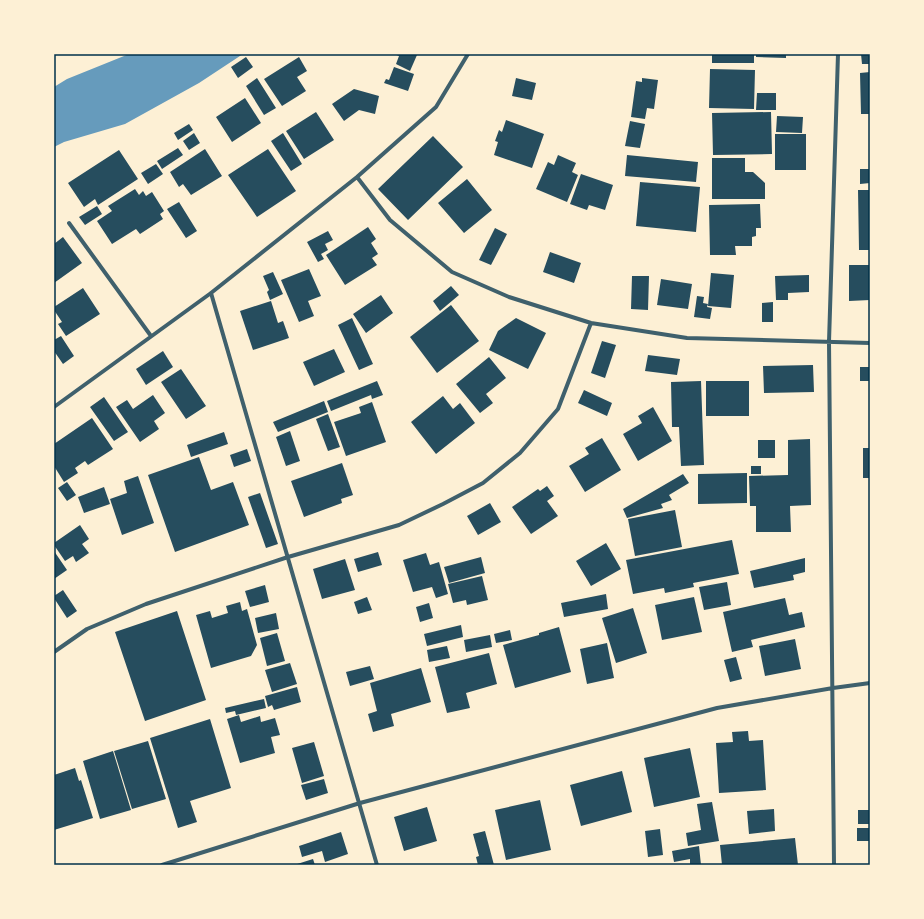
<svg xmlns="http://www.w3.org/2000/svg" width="924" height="919" font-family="'Roboto Condensed',sans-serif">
	<rect width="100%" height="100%" fill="#fdf0d5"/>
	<!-- water -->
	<path fill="#669bbc" d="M129,54H243L199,83L125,124L64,142L54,147V87L67,79Z"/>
	<!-- building -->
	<path fill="#264d5e" d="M394,54L417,55L410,71L396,64L399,56Z
		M712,54H754V63H712Z
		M756,54H786V58L756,57Z
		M861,54H870V64H862Z
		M246,57L253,67L238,78L231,67Z
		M299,57L307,71L297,77L306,91L282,106L264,79Z
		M394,67L414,74L408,91L384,83L386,79L389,80Z
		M710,69L755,70L754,109L709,108Z
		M870,72V114H861L860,73Z
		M257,78L276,108L264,115L246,86Z
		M516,78L536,83L532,100L512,96Z
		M642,78L658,80L654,109L647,108L645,119L631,117L636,81L642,82Z
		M354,89L379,96L375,114L359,110L344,121L332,104Z
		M757,93H776V110H756Z
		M245,98L261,123L232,142L216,117Z
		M316,112L334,140L304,159L286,131Z
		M771,112L772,154L713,155L712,113Z
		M777,116L803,117L802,133L776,132Z
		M506,120L544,134L532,168L494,155L498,142L495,141L499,130L502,132Z
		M630,121L645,124L640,148L625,146Z
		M189,124L193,130L178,140L174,133Z
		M194,133L200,143L189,150L183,141Z
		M283,133L302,164L291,171L271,141Z
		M775,134H806V170H775Z
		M433,136L463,167L408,220L378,189Z
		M178,148L183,155L162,169L157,161Z
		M205,149L222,176L191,195L183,184L179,187L170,172Z
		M268,149L296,191L257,217L228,175Z
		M119,150L138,179L98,205L95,199L84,207L68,183Z
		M558,155L576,163L572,172L578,175L567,202L536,189L548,162L554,165Z
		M627,155L698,162L696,182L625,176Z
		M712,158H745V172H753L765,183V199H712Z
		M156,164L163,174L148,184L141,173Z
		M860,169H870V183L860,184Z
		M581,174L613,185L605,210L589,205L587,210L570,204Z
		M467,179L492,210L464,233L438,203Z
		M640,182L700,187L696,232L636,226Z
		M135,189L139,195L143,191L146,196L152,192L164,211L160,214L163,219L140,234L136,229L112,244L97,221L112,211L108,206Z
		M858,190H870V250H859Z
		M179,202L197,231L186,238L167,209Z
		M760,204L761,228H756V236L752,237V246H735L736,255H710L709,205Z
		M97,206L102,214L85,225L79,217Z
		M368,227L376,239L371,243L378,254L372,258L377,265L345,285L326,255Z
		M495,228L507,234L491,265L479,260Z
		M328,231L333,240L325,244L328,250L321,254L324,259L318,262L307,242Z
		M63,237L82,263L54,283V244Z
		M550,252L581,263L574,283L543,272Z
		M849,265H870V300L849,301Z
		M309,269L321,296L308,301L314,316L299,322L281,280Z
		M273,272L283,294L270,300L267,292L269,290L263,276Z
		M711,273L734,275L731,308L708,306Z
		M809,275V292L788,293V300H776L775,276Z
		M632,276H649L648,310L631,309Z
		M661,279L692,284L688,309L657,305Z
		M451,286L459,295L440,311L433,301Z
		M83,288L100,314L66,336L58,324L62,322L54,310V307Z
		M381,295L393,313L366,333L353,314Z
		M697,296L704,297L703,303L708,304L707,307L712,308L710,319L694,317Z
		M271,301L278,323L283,321L289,338L253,350L240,311Z
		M773,302V322H762V303Z
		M451,305L479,341L437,373L410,337Z
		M352,318L373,364L359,370L338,325Z
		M516,318L546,333L528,369L489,350L498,331Z
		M61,336L74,356L63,364L54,351V340Z
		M602,341L616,345L605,378L591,373Z
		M334,349L345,372L314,386L303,362Z
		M163,351L173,367L146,385L136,369Z
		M648,355L680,359L677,375L645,371Z
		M489,357L506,378L486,394L493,403L480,413L456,384Z
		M813,365L814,392L764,393L763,366Z
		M860,367H870V381H860Z
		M181,369L206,406L186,419L161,382Z
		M377,381L383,395L372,399L371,395L331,411L327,401Z
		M701,381L704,465L681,466L679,427H672L671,382Z
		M706,381H749V416H706Z
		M584,390L612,403L607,416L578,403Z
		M153,395L165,413L154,421L159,429L140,442L116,407L127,400L133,409Z
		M443,396L453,409L460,403L475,423L436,454L411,422Z
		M104,397L128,432L114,441L90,407Z
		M324,401L328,412L278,432L273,422Z
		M372,402L386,442L346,456L334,422L361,413L359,407Z
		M653,407L672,441L638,461L623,434L642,423L638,416Z
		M328,414L340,447L328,451L316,419Z
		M92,418L113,449L88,465L85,461L75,468L78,473L64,482L54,466V444Z
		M290,431L300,461L286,466L276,437Z
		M224,432L228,444L191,457L187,445Z
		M602,438L621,470L585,492L569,466L589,454L585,448Z
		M810,439L811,505L790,506L791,532H756V506H750L749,476L788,475V440Z
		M758,440H775V458H758Z
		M863,448H870V478H863Z
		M247,449L251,461L234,467L230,455Z
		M199,457L211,490L233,482L249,525L175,552L148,475Z
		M342,463L353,495L341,499L342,503L304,517L291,481Z
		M751,466H761V474H751Z
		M747,473V503L698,504V474Z
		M683,474L689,483L669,495L672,500L661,504L663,508L627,518L623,509Z
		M138,476L154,523L122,535L110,499L127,493L124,481Z
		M67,482L76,495L67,501L58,488Z
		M547,486L554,496L547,501L558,516L531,534L512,507L538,489L540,491Z
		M104,487L110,504L84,513L78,497Z
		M260,493L278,544L266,548L248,497Z
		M490,503L501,522L478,535L467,516Z
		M675,510L682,547L635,556L628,519Z
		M80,525L89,539L82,544L89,553L76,562L73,556L65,561L54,545V543Z
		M732,540L739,574L693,583L694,587L665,593L664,588L633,594L626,560Z
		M606,543L621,569L591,586L576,561Z
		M54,551L67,570L54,579Z
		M378,552L382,565L358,572L354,559Z
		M426,553L430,565L439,562L448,594L436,598L432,587L413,592L403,560Z
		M481,557L485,573L449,583L444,567Z
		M805,558V572L793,575L794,580L754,588L750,571Z
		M345,559L355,590L322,599L313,569Z
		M482,576L488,600L467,605L466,600L453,603L448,584Z
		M727,582L731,605L704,610L699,587Z
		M265,585L269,602L250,607L245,591Z
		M63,590L77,611L67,618L54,598V596Z
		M606,594L608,609L564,617L561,603Z
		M367,597L372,610L358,614L354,602Z
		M694,597L702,632L662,640L655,605Z
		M785,598L789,615L802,612L805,627L751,640L753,647L732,652L723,612Z
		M240,602L242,611L247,609L257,645L251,656L211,668L196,615L210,611L212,618L228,613L226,606Z
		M429,603L433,618L420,622L416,607Z
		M633,608L647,653L616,663L602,618Z
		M177,611L206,700L145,721L115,632Z
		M276,613L279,629L258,633L255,618Z
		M461,625L463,637L427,646L424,634Z
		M559,627L571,672L515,688L503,645L539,635V633Z
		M510,630L512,640L496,643L494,634Z
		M277,633L285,661L267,666L260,638Z
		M490,635L492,647L466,652L464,640Z
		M795,639L801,669L765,676L759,646Z
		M607,643L614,678L587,684L580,649Z
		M447,646L450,658L429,662L427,650Z
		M489,653L497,684L466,693L470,708L447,713L435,667Z
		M736,657L742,679L730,682L724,660Z
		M290,663L297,684L272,692L265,670Z
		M370,666L374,679L350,686L346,672Z
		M421,668L431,702L391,714L394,726L373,732L368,714L377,711L370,683Z
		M297,687L301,702L274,710L272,705L268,707L265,696Z
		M264,699L266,708L236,715L235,711L226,713L225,708Z
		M239,715L241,722L260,716L261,722L275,718L280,735L271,737L275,753L240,763L227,719Z
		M210,719L231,788L190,801L197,822L178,828L150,738Z
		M748,731L749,741L763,740L766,790L719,793L716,743L733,742L732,732Z
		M148,741L166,799L132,809L114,751Z
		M314,742L324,776L302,783L292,748Z
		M690,748L700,797L654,807L644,758Z
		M113,751L131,810L100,819L83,761Z
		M75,768L79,781L81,780L93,818L54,830V775Z
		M622,771L632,812L581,826L570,785Z
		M324,779L328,793L306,800L301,785Z
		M540,800L551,850L506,860L495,810Z
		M712,802L719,841L688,846L686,833L701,830L697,804Z
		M427,807L437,841L404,851L394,817Z
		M774,809L775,831L749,834L747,811Z
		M858,810H870V824H858Z
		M857,828H870V841H857Z
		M660,829L663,855L648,857L645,831Z
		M485,831L494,865H478L476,857L479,856L473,834Z
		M341,832L348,854L325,862L322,851L302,857L299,846Z
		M795,838L798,865H722L720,845Z
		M699,846L701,865H690V859L674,862L672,851Z
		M313,859L315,865H294Z"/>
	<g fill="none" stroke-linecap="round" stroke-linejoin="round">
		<!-- minor -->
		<path stroke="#3f606c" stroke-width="4" d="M357,177L390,220L452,272L509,297L591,323L687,338L870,343
			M69,223L151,336
			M211,293L377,865
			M54,407L211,293L357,177L436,107L468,54
			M54,652L87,629L146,604L288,557L399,525L443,504L483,483L520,453L558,409L591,323
			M162,865L360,803L717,708L833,688L870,683
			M834,865L829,342L838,54"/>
	</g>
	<!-- border -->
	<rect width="924" height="919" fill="none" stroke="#fdf0d5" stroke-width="110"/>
	<rect x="55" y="55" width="814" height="809" fill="none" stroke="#003049" stroke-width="1.5"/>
</svg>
